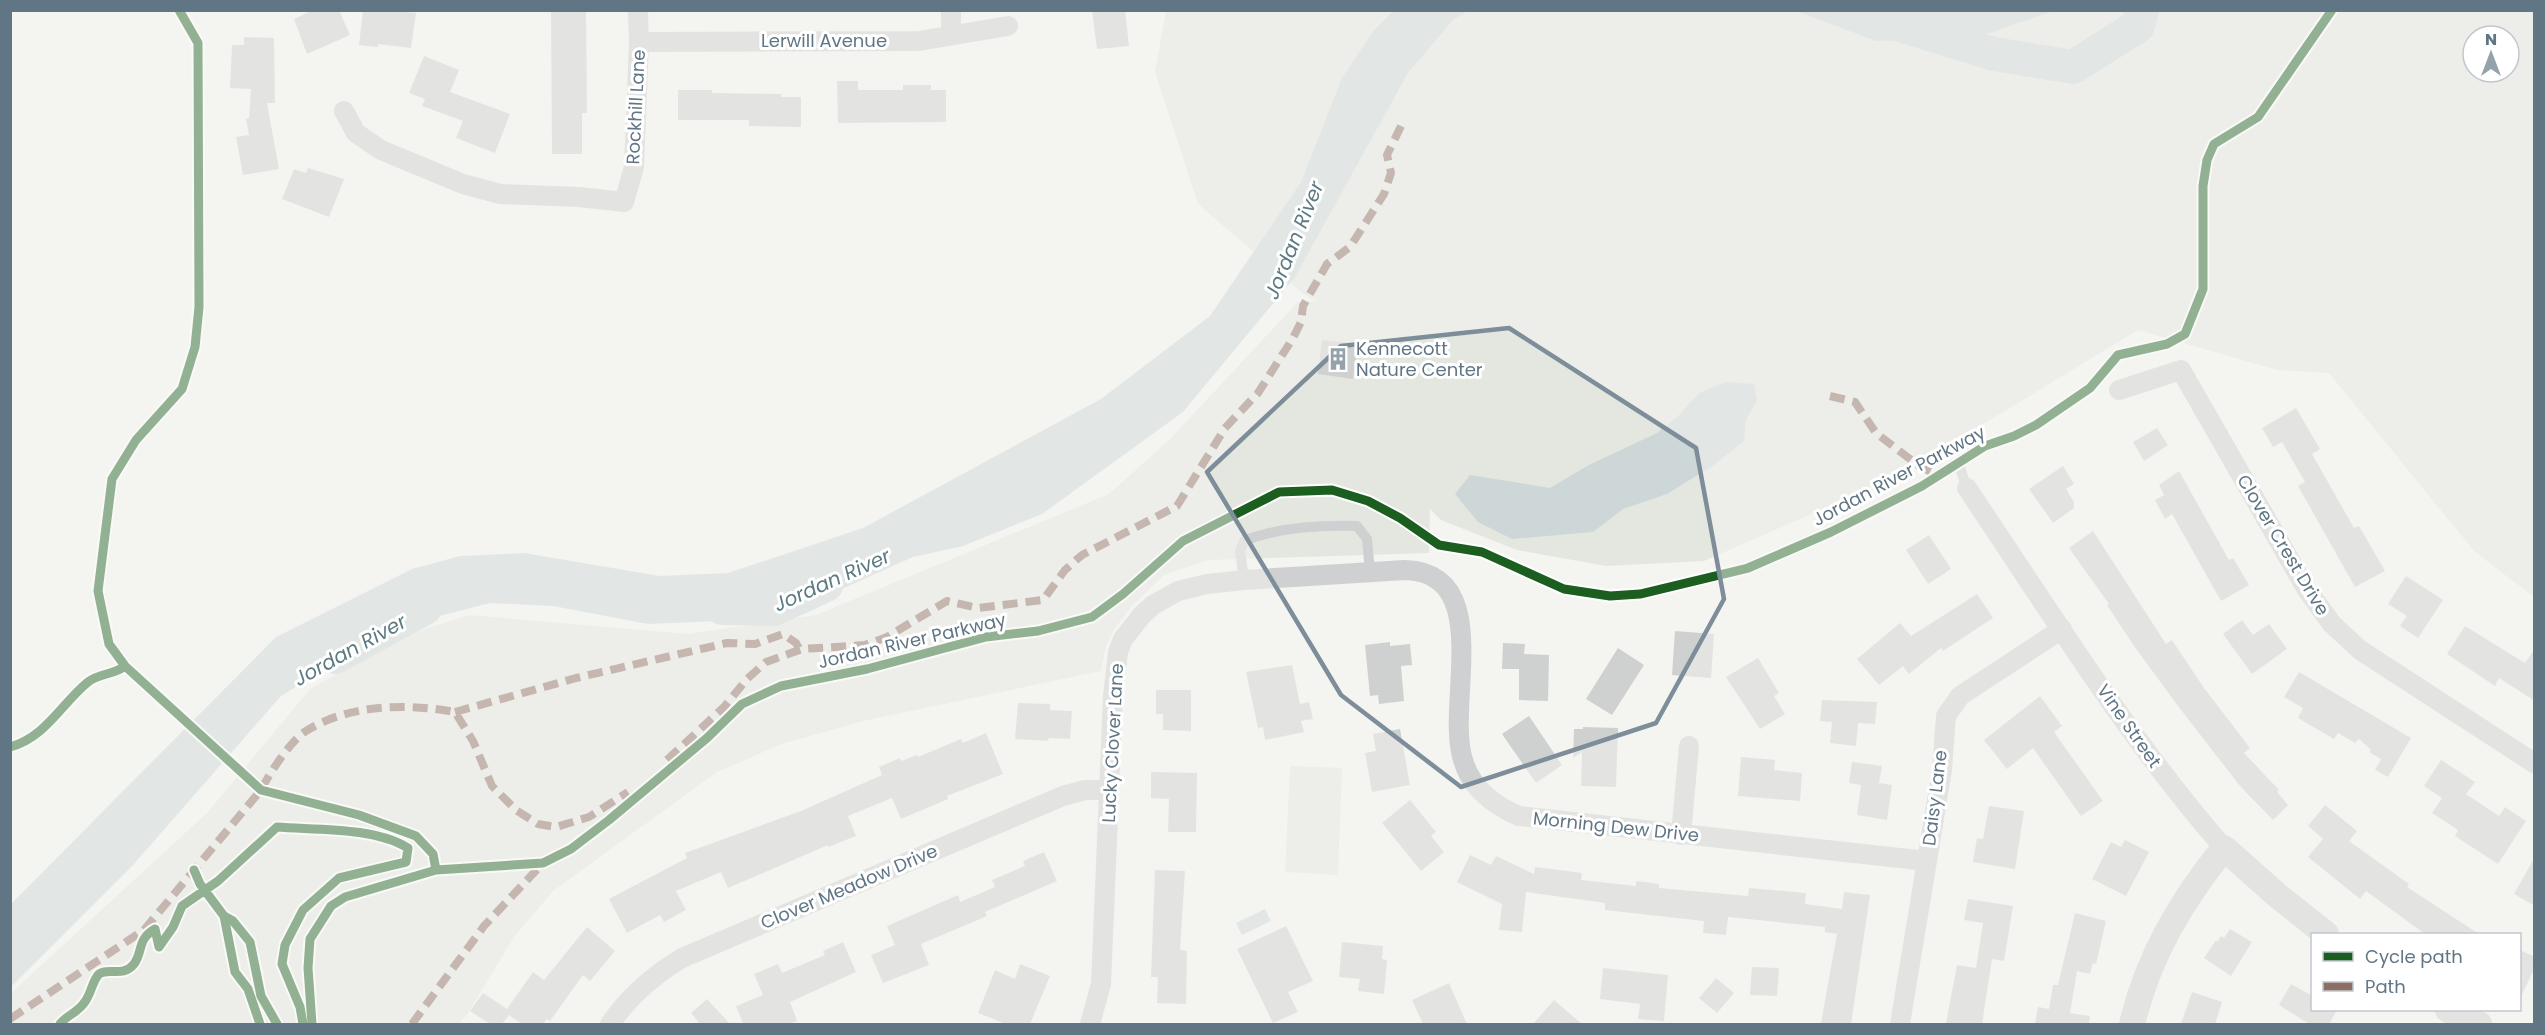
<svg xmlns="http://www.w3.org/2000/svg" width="2545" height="1035" font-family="Poppins,sans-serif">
	<rect width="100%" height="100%" fill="#f4f4f1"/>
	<!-- green -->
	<path fill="#e4e7df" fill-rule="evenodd" d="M1166,11H2534V597L2474,551L2329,373L2277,370L2138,330L1980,426L1846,499L1704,561L1606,566L1517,550L1441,520L1430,509L1429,553L1209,560L1164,575L1132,606L1115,628L1106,646L1101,671L863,721L782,744L717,772L553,891L514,937L466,1016L459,1024H11V993L208,812L310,689L410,634L469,615L688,634L816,615L1109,494L1170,439L1298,302L1316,301L1302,293L1198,204L1155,72ZM2473,36H2509V72H2473Z
		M1290,766L1342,768L1338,875L1285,872Z"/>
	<!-- water -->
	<path fill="#cdd7d8" d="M1394,10L1468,11L1453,20L1408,73L1295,277L1183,412L1042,514L963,546L913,557L835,592L719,621L648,624L553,606L490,603L381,631L280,697L133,865L11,987V904L276,637L412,569L460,556L524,553L660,576L728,573L863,528L1101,399L1210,316L1301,182L1342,78L1374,30Z
		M1796,11L2054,10V11L1972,39L1876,41Z
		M1725,382L1754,384L1757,401L1746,420L1744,441L1714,465L1667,494L1623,509L1593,532L1512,539L1478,522L1455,494L1470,475L1550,488L1589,465L1657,433L1678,416L1699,393Z
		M1265,909L1271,921L1242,935L1236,923Z"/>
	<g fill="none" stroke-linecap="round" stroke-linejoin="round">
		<!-- river -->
		<path stroke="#cdd7d8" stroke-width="34" d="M1851,10L1994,54L2073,67L2138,26L2142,10
			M722,608L774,609L826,585
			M335,657L425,608"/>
	</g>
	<!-- building -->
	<path fill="#cfd1d0" d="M313,10H339L350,35L307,54L294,19Z
		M363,10H407L406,12L416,13L411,48L378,44V47L359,45Z
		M1092,10H1125L1129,46L1097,49Z
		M551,12H586L587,113H582V154H552Z
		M244,37L274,38L275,103H267L279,169L243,175L236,137L249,135L246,119L249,118L251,89L230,88L232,45H244Z
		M424,56L459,70L450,92L510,114L495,153L456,138L463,121L422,106L425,99L409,93Z
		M837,81H858V90H903V85H931V90H946V122L838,123Z
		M678,90H712V93L781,94V97H801V127L749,126V120H678Z
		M308,168L344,179L329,217L282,199L294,169L306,173Z
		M1322,340L1358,344L1353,379L1318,374Z
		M2296,408L2320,449L2312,454L2354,528L2359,526L2385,571L2355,587L2298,486L2305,482L2282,442L2273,447L2262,428Z
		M2157,428L2168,445L2144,461L2133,442Z
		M2063,466L2074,484L2066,489L2074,502V508L2053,523L2029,489Z
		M2179,471L2229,560L2233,558L2249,585L2221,601L2172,514L2165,519L2155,500L2164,495L2159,485Z
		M2093,531L2166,644L2172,640L2204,688L2250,748L2244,753L2279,790L2277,792L2288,805L2273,820L2240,786L2178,706L2134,646L2107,605L2109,604L2069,548Z
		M1929,535L1951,569L1928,584L1906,550Z
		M2406,576L2443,600L2418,638L2400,626L2407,616L2388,604Z
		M1977,594L1993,618L1943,651L1941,648L1909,674L1903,666L1879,685L1857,659L1900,623L1911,636Z
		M2242,620L2253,635L2269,624L2287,649L2252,674L2223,634Z
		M2465,626L2525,663L2535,648V701L2499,678L2495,686L2447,654Z
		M1675,631L1714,634L1711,678L1672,675Z
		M1390,642V646L1410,644L1412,665L1401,666L1404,701L1379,704L1378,695L1370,696L1365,645Z
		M1503,643L1525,644L1524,654L1549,655L1548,701L1519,700V669H1502Z
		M1618,648L1644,665L1612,715L1586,699Z
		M1758,658L1779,693L1774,696L1785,714L1760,729L1726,677Z
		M1292,665L1300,704L1309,702L1313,719L1301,721L1304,732L1265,740L1263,727L1258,728L1246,672Z
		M2299,672L2411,738L2388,777L2375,770L2381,759L2369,752L2371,750L2359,739L2355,743L2338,733L2334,739L2298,718L2303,708L2284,697Z
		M1156,690H1191V731L1163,730V714H1156Z
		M2040,696L2062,726L2054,732L2103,801L2081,816L2033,748L2007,769L1984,740Z
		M1822,700L1877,702L1875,724L1858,723L1856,746L1830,743L1832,722L1820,721Z
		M1018,703L1050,704V710L1072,711L1070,739L1049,738L1048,741L1015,739Z
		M1529,716L1562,765L1536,783L1502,734Z
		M1583,727L1618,728L1616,787L1581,786L1582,752L1573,758L1574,729H1583Z
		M1400,729L1410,785L1372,792L1365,753L1376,751L1373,734Z
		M986,733L1003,774L947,796L948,799L901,819L892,798L848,816L856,836L828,847V845L728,888L721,872L676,891L686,910L664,922L660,915L627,933L609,899L687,858L685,853L801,811L882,775L879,767L900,758L901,761L917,755L918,757L961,739L963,743Z
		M1741,757L1775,760L1774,770L1802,773L1800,801L1738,796Z
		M2441,760L2475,782L2466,794L2499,816L2505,807L2526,821L2498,864L2455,836L2458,830L2432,813L2442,798L2424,786Z
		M1852,762L1882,766L1879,783L1892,785L1887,820L1857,815L1861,785L1849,783Z
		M1151,772L1197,773L1196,832H1168L1169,799L1151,798Z
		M1410,800L1436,832L1431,836L1444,852L1421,871L1382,823Z
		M2325,805L2357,831L2349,841L2409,884L2407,887L2479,934H2425L2366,891L2360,899L2308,857L2323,839L2308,826Z
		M1989,806L2024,811L2015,869L1973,862L1977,838L1983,839Z
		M2125,840L2149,852L2126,896L2092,879L2111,842L2121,847Z
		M1044,852L1057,881L985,912L987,916L921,944L929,965L883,983L871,955L895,945L887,926L958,895L960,902L995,887L992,880L1025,866L1023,861Z
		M1470,855L1491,865L1496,856L1534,874L1535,867L1582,873L1581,880L1636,886V881L1659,884V888L1748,896L1749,888L1806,893L1805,904L1842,909L1844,892L1870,895L1851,1024L1821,1023L1837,934L1825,932V927L1728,917L1726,935L1703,933L1704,921L1605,910V903L1526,892L1522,932L1499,930L1502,904L1457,882Z
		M2535,857V906L2514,894Z
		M1155,870L1185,871L1180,950L1187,951L1186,1004L1157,1003L1158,977H1151Z
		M1968,899L2013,906L2004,961L1992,959L1982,1024L1946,1023L1957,965L1976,968L1983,923L1964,920Z
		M2075,913L2106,921L2096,964L2093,963L2090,974L2077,971L2070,1013L2090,1016L2089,1024H2035L2038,1007L2049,1009L2053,985H2058Z
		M1286,926L1313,981L1288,992L1298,1012L1273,1023L1237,949Z
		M587,927L615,951L590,981L583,975L550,1021L547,1019L543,1024H522L509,1015L502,1024H490L470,1011L483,993L507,1009L533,972L544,980Z
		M2230,929L2252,942L2231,976L2204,958L2216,940L2217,942L2221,936L2224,938Z
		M843,942L856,972L790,1002L797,1021L789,1024H743L736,1006L763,995L754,974L778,964L782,973L825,955L823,951Z
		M1342,942L1383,946L1382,959L1387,960L1384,994L1358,991L1360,979L1339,977Z
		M2520,950L2535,957V967L2520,999Z
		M1020,964L1050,976L1030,1024H1006L978,1013L995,970L1015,979Z
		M1752,967L1779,968L1777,996L1750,995Z
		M1603,968L1668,975L1664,1021L1638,1019L1640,1004L1600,999Z
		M1716,978L1734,993L1717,1013L1699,998Z
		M1449,983L1467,1024H1423L1412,1000Z
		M2291,984L2313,996V1010H2337L2329,1024H2309L2279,1005Z
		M2192,992L2222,1002L2215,1024H2181Z
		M707,999L730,1024H700L691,1013Z
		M1554,1000L1582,1024H1533Z"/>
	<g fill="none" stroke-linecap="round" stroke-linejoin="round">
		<!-- service -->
		<path stroke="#cfd0d1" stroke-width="10" d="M1958,462L1967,488
			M1244,580L1240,551L1244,541C1278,527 1321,525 1357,526L1367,539L1370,572"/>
		<!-- minor -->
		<path stroke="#cfd0d1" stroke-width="20" d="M951,10V34
			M639,42L919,41L1008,26
			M344,111L356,133L381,150L463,184L500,194L579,197L624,202L634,167L639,42L638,10
			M2119,390L2181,370L2307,590L2332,624L2360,650L2534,763
			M1967,488C2049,610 2127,737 2224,848
			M1681,835L1689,746
			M610,1024C629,996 654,975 682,958L1063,796L1085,790H1109
			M1090,1024L1101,984L1113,696L1118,652L1123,639L1142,615L1153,605L1178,591L1207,584L1244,580L1405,570C1496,573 1445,704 1463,760C1471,788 1493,805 1519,816L1927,861
			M1900,1024L1942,770L1946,716L1960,696L2062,629"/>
		<!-- tertiary -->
		<path stroke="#cfd0d1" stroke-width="26" d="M2448,1010L2479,1024
			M2132,1024C2148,957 2181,901 2224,848L2278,896L2326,934"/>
		<!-- quiet -->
		<path stroke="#8d6e63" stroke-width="8" stroke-dasharray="15 8" stroke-linecap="butt" d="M1830,396L1855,402L1876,433L1919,466L1937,475
			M455,712L576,678L727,643L755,644L783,634L796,643L800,650
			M667,760L724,707L747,679L766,662L802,649L865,645L887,637L947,601L978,608L1043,600L1065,570L1082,555L1177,506L1225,428L1258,393L1293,338L1301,322L1303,306L1327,264L1350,247L1384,194L1391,173L1387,155L1402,124
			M10,1019L144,930L261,790C269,774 291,740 306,731C349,704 407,703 455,712L473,741L492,786L516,810L538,824L556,827L589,817L628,792
			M412,1024L484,926L543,863"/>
		<!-- cycleway casing -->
		<g stroke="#fff" stroke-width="13">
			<path id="cycleway" d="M179,10L198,43L199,307L195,347L182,389L136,440L112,479L98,591L109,644L125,666L261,790L359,815L416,836L433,854L436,870
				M10,747C46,737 61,704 88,682C99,673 114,675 125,666
				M194,870L200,884L224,916L235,972L248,989L260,1024
				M224,916L233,921L250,942L261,996L277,1024
				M60,1024C66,1016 78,1012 84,1003C91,995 92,981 99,974C108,967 123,978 134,964C143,952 137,939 155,929L159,947L173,927L182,906L218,881L277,827C317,830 374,827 408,848L406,862L339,878L303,910L285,945L282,964L300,1007L303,1024
				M312,1024L308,968L310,939L331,906L345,897L436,870L543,863L571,849L609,820L707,738L742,704L781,686L867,669L986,637L1038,631L1092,617L1123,594L1183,541L1279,492L1332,490L1368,501L1400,518L1439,545L1482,552L1564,589L1610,596L1640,594L1748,568L1831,532L1922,486L1985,446L2014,436L2036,425L2090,388L2118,355L2167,344L2185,334L2203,289V186L2207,160L2214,144L2258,117L2332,10"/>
		</g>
		<!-- cycleway -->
		<use href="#cycleway" stroke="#1b5e20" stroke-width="9"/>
	</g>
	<!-- marked area -->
	<path d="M0 0H2545V1035H0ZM1509,328L1696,448L1724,599L1656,723L1461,787L1341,695L1207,472L1341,346Z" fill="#f4f4f1" fill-opacity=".55" fill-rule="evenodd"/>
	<path fill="none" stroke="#7d8e9a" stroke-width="4.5" stroke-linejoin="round" d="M1509,328L1696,448L1724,599L1656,723L1461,787L1341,695L1207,472L1341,346Z"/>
	<!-- icons -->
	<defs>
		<g id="building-bare" transform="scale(1.8)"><path d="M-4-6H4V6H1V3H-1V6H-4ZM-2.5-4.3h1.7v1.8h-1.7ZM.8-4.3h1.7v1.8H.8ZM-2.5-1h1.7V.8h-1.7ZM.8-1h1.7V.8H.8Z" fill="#94a2ab" stroke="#fff" stroke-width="2.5" paint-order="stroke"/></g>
	</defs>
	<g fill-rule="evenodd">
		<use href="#building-bare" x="1338" y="359"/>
	</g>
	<g text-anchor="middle" stroke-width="6" stroke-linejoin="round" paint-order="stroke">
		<!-- street labels -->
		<g font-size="18" fill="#617685" stroke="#fff">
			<text x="824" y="47">Lerwill Avenue</text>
			<text transform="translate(636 107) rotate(-87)" y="6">Rockhill Lane</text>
			<text transform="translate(1899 476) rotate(-28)" y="6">Jordan River Parkway</text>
			<text transform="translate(2283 545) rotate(59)" y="6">Clover Crest Drive</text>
			<text transform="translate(912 641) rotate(-13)" y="6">Jordan River Parkway</text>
			<text transform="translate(2129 726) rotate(55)" y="6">Vine Street</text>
			<text transform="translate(1113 743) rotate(-87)" y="6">Lucky Clover Lane</text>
			<text transform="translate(1935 798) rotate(-83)" y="6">Daisy Lane</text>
			<text transform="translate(1616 827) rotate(6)" y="6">Morning Dew Drive</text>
			<text transform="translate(849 887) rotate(-23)" y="6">Clover Meadow Drive</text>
		</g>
		<!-- poi labels -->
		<g font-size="18" fill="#617685" stroke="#fff" text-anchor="start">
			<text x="1356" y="355">Kennecott<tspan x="1356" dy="21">Nature Center</tspan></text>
		</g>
		<!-- water labels -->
		<g font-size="20" font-style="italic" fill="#5c7a82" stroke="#fff">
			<text transform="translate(1294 240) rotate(-68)" y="7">Jordan River</text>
			<text transform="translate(832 580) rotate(-24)" y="7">Jordan River</text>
			<text transform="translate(350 650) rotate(-29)" y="7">Jordan River</text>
		</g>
	</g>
	<!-- border -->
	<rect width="2545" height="1035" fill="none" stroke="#617685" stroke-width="24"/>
	<!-- legend -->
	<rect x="2311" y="933" width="210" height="78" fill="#ffffff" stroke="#c0c8ce" stroke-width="1.5"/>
	<rect x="2323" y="952" width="30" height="9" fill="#1b5e20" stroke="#c0c8ce" stroke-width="1.5"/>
	<text x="2365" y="963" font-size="18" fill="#617685">Cycle path</text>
	<rect x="2323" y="982" width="30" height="9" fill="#8d6e63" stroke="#c0c8ce" stroke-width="1.5"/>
	<text x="2365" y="993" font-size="18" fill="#617685">Path</text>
	<!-- north arrow -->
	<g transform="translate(2491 54)"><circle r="28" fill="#ffffff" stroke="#c0c8ce" stroke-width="1.5"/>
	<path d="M0-4.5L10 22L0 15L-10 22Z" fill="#94a2ab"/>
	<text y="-9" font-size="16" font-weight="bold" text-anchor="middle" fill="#617685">N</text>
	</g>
</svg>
